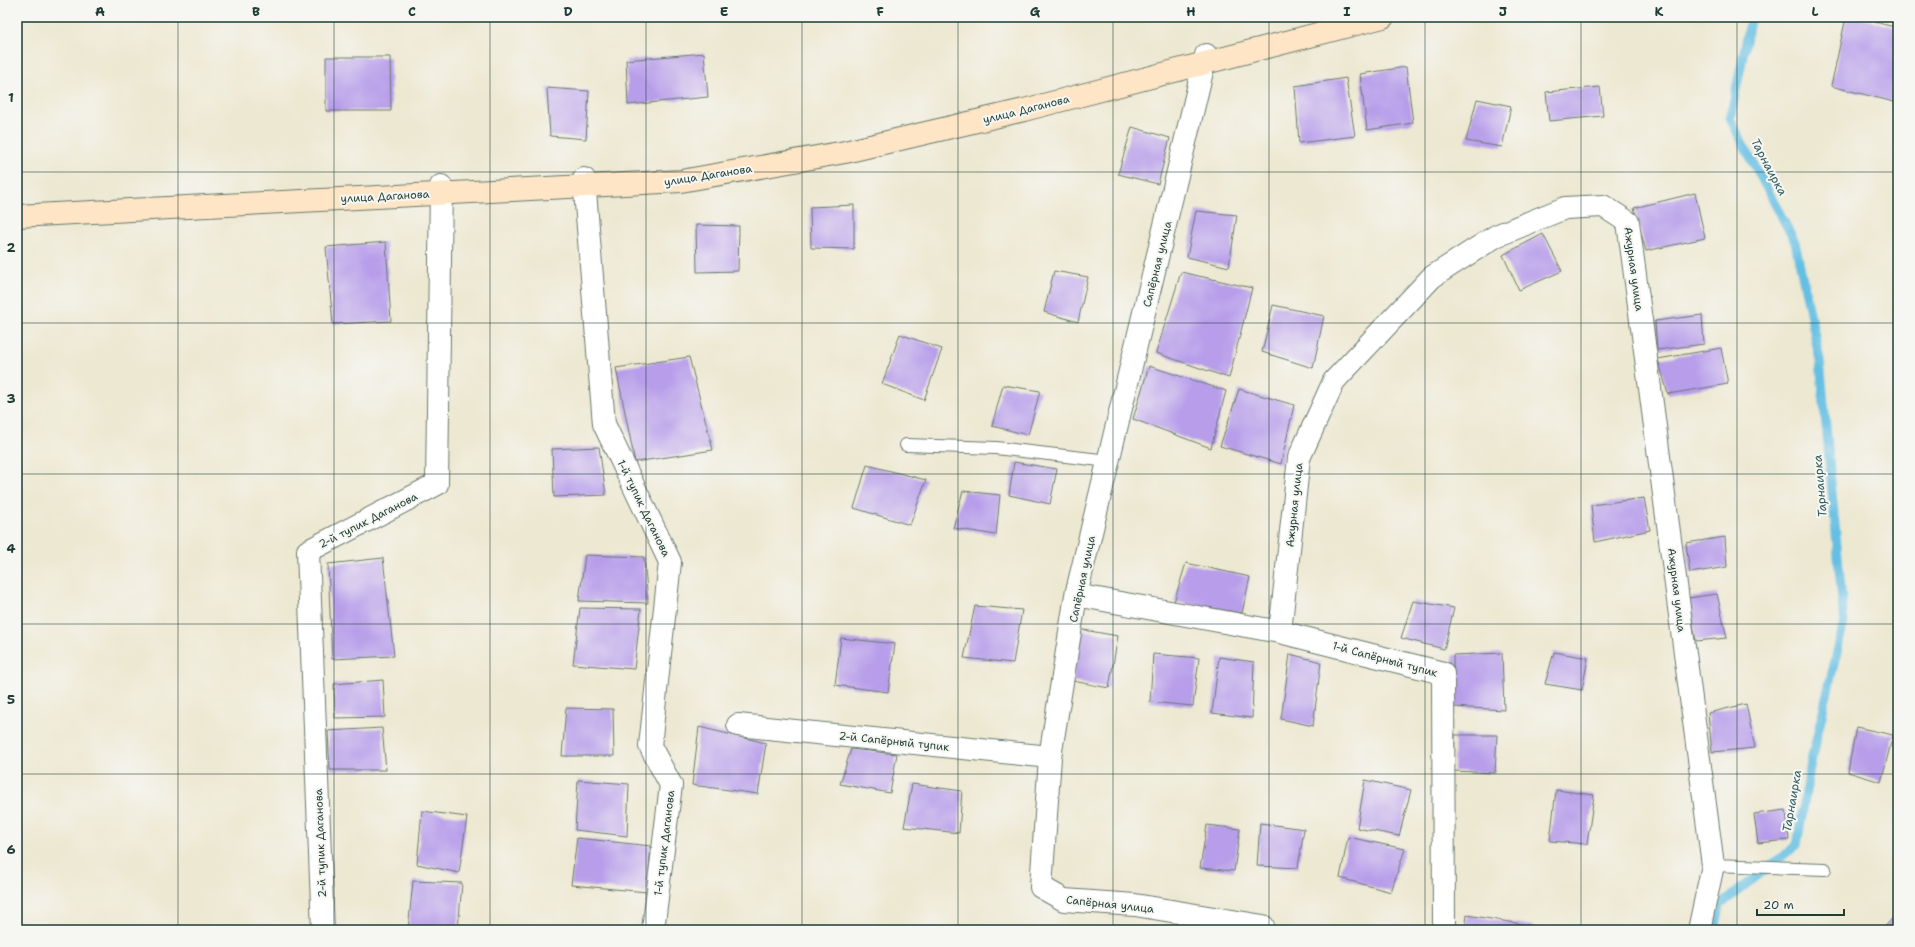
<svg xmlns="http://www.w3.org/2000/svg" width="1915" height="947" font-family="'Shantell Sans',sans-serif">
	<rect width="100%" height="100%" fill="#f6f6f2"/>
	<filter id="ink" filterUnits="userSpaceOnUse"><feTurbulence type="fractalNoise" baseFrequency=".025" numOctaves="2"/><feDisplacementMap in="SourceGraphic" scale="8" xChannelSelector="R" yChannelSelector="G"/><feConvolveMatrix kernelMatrix="1 2 1 2 8 2 1 2 1" color-interpolation-filters="sRGB"/></filter>
	<filter id="wash" filterUnits="userSpaceOnUse"><feTurbulence type="fractalNoise" baseFrequency=".012" numOctaves="4" result="noise"/><feDisplacementMap in="SourceGraphic" scale="16" xChannelSelector="R" yChannelSelector="G"/><feGaussianBlur stdDeviation="0.9" result="paint"/><feColorMatrix in="noise" values="0 0 0 0 0 0 0 0 0 0 0 0 0 0 0 0 0 1.4 0 .05"/><feComposite in="paint" operator="in"/></filter>
	<g filter="url(#wash)">
		<rect width="100%" height="100%" fill="#ede8d1"/>
		<g fill="none" stroke-linecap="round" stroke-linejoin="round">
			<!-- stream -->
			<path stroke="#65bfe3" stroke-width="9" d="M1715,930L1720,905L1797,845L1812,757L1844,622L1820,360L1795,242L1730,119L1751,17"/>
		</g>
		<g id="blocks">
			<!-- building -->
			<path fill="#b89eea" d="M1846,17H1856L1898,28V103L1831,86Z
				M704,53L708,97L628,105L626,60Z
				M326,57H390L391,111H326Z
				M1406,67L1413,123L1367,130L1360,74Z
				M1346,78L1355,136L1299,143L1295,86Z
				M1600,87L1603,116L1549,121L1546,92Z
				M547,88L589,91L586,139L550,136Z
				M1477,99L1511,106L1502,147L1466,141Z
				M1132,127L1170,138L1158,184L1118,174Z
				M1695,193L1705,238L1646,251L1634,208Z
				M854,205V249L811,248L810,207Z
				M1196,211L1237,215L1229,267L1187,257Z
				M696,225L739,226L738,271L697,272Z
				M1543,234L1562,271L1519,290L1503,255Z
				M386,242L391,321L333,324L326,247Z
				M1054,271L1088,277L1078,322L1044,312Z
				M1181,272L1252,288L1229,378L1156,353Z
				M1273,305L1324,316L1313,368L1262,352Z
				M1702,315L1704,344L1657,350L1655,321Z
				M900,334L942,349L924,400L882,384Z
				M1721,348L1728,384L1668,394L1658,359Z
				M689,357L713,450L635,462L616,368Z
				M1149,366L1226,391L1211,448L1133,419Z
				M1003,385L1040,391L1028,435L992,426Z
				M1239,389L1294,405L1281,464L1220,446Z
				M599,447L606,495L554,497L552,449Z
				M1014,462L1057,469L1050,504L1009,495Z
				M867,465L926,480L910,525L854,508Z
				M963,491L1000,495L996,535L953,528Z
				M1644,498L1650,530L1595,542L1591,505Z
				M1725,537L1727,567L1690,573L1686,543Z
				M585,555L644,557L648,603L579,601Z
				M383,558L394,656L332,659L328,564Z
				M1186,563L1250,577L1242,613L1174,602Z
				M1717,594L1727,638L1696,641L1688,598Z
				M1413,601L1454,608L1444,649L1401,638Z
				M975,606L1022,610L1013,663L964,658Z
				M580,608L641,609L634,669L573,664Z
				M1078,629L1118,636L1109,688L1073,681Z
				M841,638L895,644L888,692L835,685Z
				M1554,652L1588,658L1582,690L1545,684Z
				M1502,653L1504,710L1454,707L1453,655Z
				M1153,654L1199,658L1193,706L1150,702Z
				M1290,654L1321,662L1313,726L1281,719Z
				M1219,657L1254,662L1252,718L1212,713Z
				M383,680L385,717L335,718L334,684Z
				M1746,704L1755,748L1712,752L1708,713Z
				M566,708L613,709L614,756H562Z
				M699,727L766,743L758,794L692,785Z
				M1856,727L1893,735L1881,782L1848,772Z
				M382,728L386,770H330L328,731Z
				M1455,735H1497L1495,773L1454,771Z
				M851,749L897,754L890,793L840,784Z
				M578,780L629,784L627,836L575,830Z
				M1365,780L1411,790L1399,836L1357,828Z
				M912,784L962,791L959,833L904,827Z
				M1556,790L1594,795L1587,844L1550,841Z
				M1786,810L1789,840L1758,843L1754,814Z
				M422,811L467,817L459,873L417,864Z
				M1260,823L1304,829L1298,868L1257,866Z
				M1207,825L1240,829L1234,871L1200,868Z
				M1348,837L1405,849L1391,892L1340,878Z
				M577,838L651,846L647,892L571,885Z
				M413,881L462,883L458,930H408Z
				M1898,912V930H1882Z
				M1467,915L1534,926L1533,930H1465Z"/>
		</g>
	</g>
	<g filter="url(#ink)">
		<use href="#blocks" fill-opacity="0" stroke="#67796b" stroke-width="1"/>
		<g fill="none" stroke-linecap="round" stroke-linejoin="round">
			<!-- service casing -->
			<g stroke="#67796b" stroke-width="14">
				<path id="service" d="M906,445L996,448L1109,461
					M1713,865L1825,869"/>
			</g>
			<!-- minor casing -->
			<g stroke="#67796b" stroke-width="24">
				<path id="minor" d="M1206,55L1076,595L1050,757L1041,887L1064,900L1135,905L1263,926
					M584,179L604,424L670,562L650,746L671,785L653,930
					M1076,595L1280,632L1443,673L1444,930
					M1280,632L1299,458L1334,381L1432,277L1496,236L1565,208L1603,206L1628,222L1713,865L1699,930
					M738,725L1050,757
					M323,930L308,551L437,484L441,186"/>
			</g>
			<!-- secondary casing -->
			<g stroke="#67796b" stroke-width="24">
				<path id="secondary" d="M17,216L681,181L845,152L1024,110L1383,17"/>
			</g>
			<!-- service -->
			<use href="#service" stroke="#fff" stroke-width="12"/>
			<!-- minor -->
			<use href="#minor" stroke="#fff" stroke-width="22"/>
			<!-- secondary -->
			<use href="#secondary" stroke="#fde5c5" stroke-width="22"/>
		</g>
	</g>
	<!-- grid -->
	<path fill="none" stroke="#1f3d34" stroke-width="1" stroke-opacity="0.55" d="M178,17V930M334,17V930M490,17V930M646,17V930M802,17V930M958,17V930M1113,17V930M1269,17V930M1425,17V930M1581,17V930M1737,17V930M17,172H1898M17,323H1898M17,474H1898M17,624H1898M17,774H1898"/>
	<g text-anchor="middle" stroke-width="4" stroke-linejoin="round" paint-order="stroke">
		<!-- street labels -->
		<g font-size="11" fill="#1f3d34" stroke="#f6f6f2">
			<text transform="translate(1026 109) rotate(-14)" y="4">улица Даганова</text>
			<text transform="translate(708 175) rotate(-9)" y="4">улица Даганова</text>
			<text transform="translate(385 196) rotate(-3)" y="4">улица Даганова</text>
			<text transform="translate(1157 264) rotate(-76)" y="4">Сапёрная улица</text>
			<text transform="translate(1634 269) rotate(82)" y="4">Ажурная улица</text>
			<text transform="translate(1294 505) rotate(-84)" y="4">Ажурная улица</text>
			<text transform="translate(644 508) rotate(64)" y="4">1-й тупик Даганова</text>
			<text transform="translate(368 520) rotate(-27)" y="4">2-й тупик Даганова</text>
			<text transform="translate(1082 579) rotate(-78)" y="4">Сапёрная улица</text>
			<text transform="translate(1677 590) rotate(83)" y="4">Ажурная улица</text>
			<text transform="translate(1385 659) rotate(15)" y="4">1-й Сапёрный тупик</text>
			<text transform="translate(894 741) rotate(6)" y="4">2-й Сапёрный тупик</text>
			<text transform="translate(320 843) rotate(-92)" y="4">2-й тупик Даганова</text>
			<text transform="translate(664 843) rotate(-83)" y="4">1-й тупик Даганова</text>
			<text transform="translate(1110 904) rotate(6)" y="4">Сапёрная улица</text>
		</g>
		<!-- water labels -->
		<g font-size="12" font-style="italic" fill="#305e60" stroke="#f6f6f2">
			<text transform="translate(1769 167) rotate(62)" y="4">Тарнаирка</text>
			<text transform="translate(1820 486) rotate(-95)" y="4">Тарнаирка</text>
			<text transform="translate(1792 801) rotate(-80)" y="4">Тарнаирка</text>
		</g>
	</g>
	<!-- margin -->
	<rect width="1915" height="947" fill="none" stroke="#f6f6f2" stroke-width="44"/>
	<!-- scale -->
	<path d="M1757 909v6h87v-6" fill="none" stroke="#1f3d34" stroke-width="2"/>
	<text x="1763" y="909" font-size="12" fill="#1f3d34" stroke="#f6f6f2" stroke-width="3" paint-order="stroke">20 m</text>
	<rect x="22" y="22" width="1871" height="903" fill="none" stroke="#1f3d34" stroke-width="1.5"/>
	<g font-size="13" text-anchor="middle" font-weight="bold" fill="#1f3d34">
		<text x="100" y="16">A</text>
		<text x="256" y="16">B</text>
		<text x="412" y="16">C</text>
		<text x="568" y="16">D</text>
		<text x="724" y="16">E</text>
		<text x="880" y="16">F</text>
		<text x="1035" y="16">G</text>
		<text x="1191" y="16">H</text>
		<text x="1347" y="16">I</text>
		<text x="1503" y="16">J</text>
		<text x="1659" y="16">K</text>
		<text x="1815" y="16">L</text>
		<text x="11" y="102">1</text>
		<text x="11" y="252">2</text>
		<text x="11" y="403">3</text>
		<text x="11" y="553">4</text>
		<text x="11" y="704">5</text>
		<text x="11" y="854">6</text>
	</g>
</svg>
